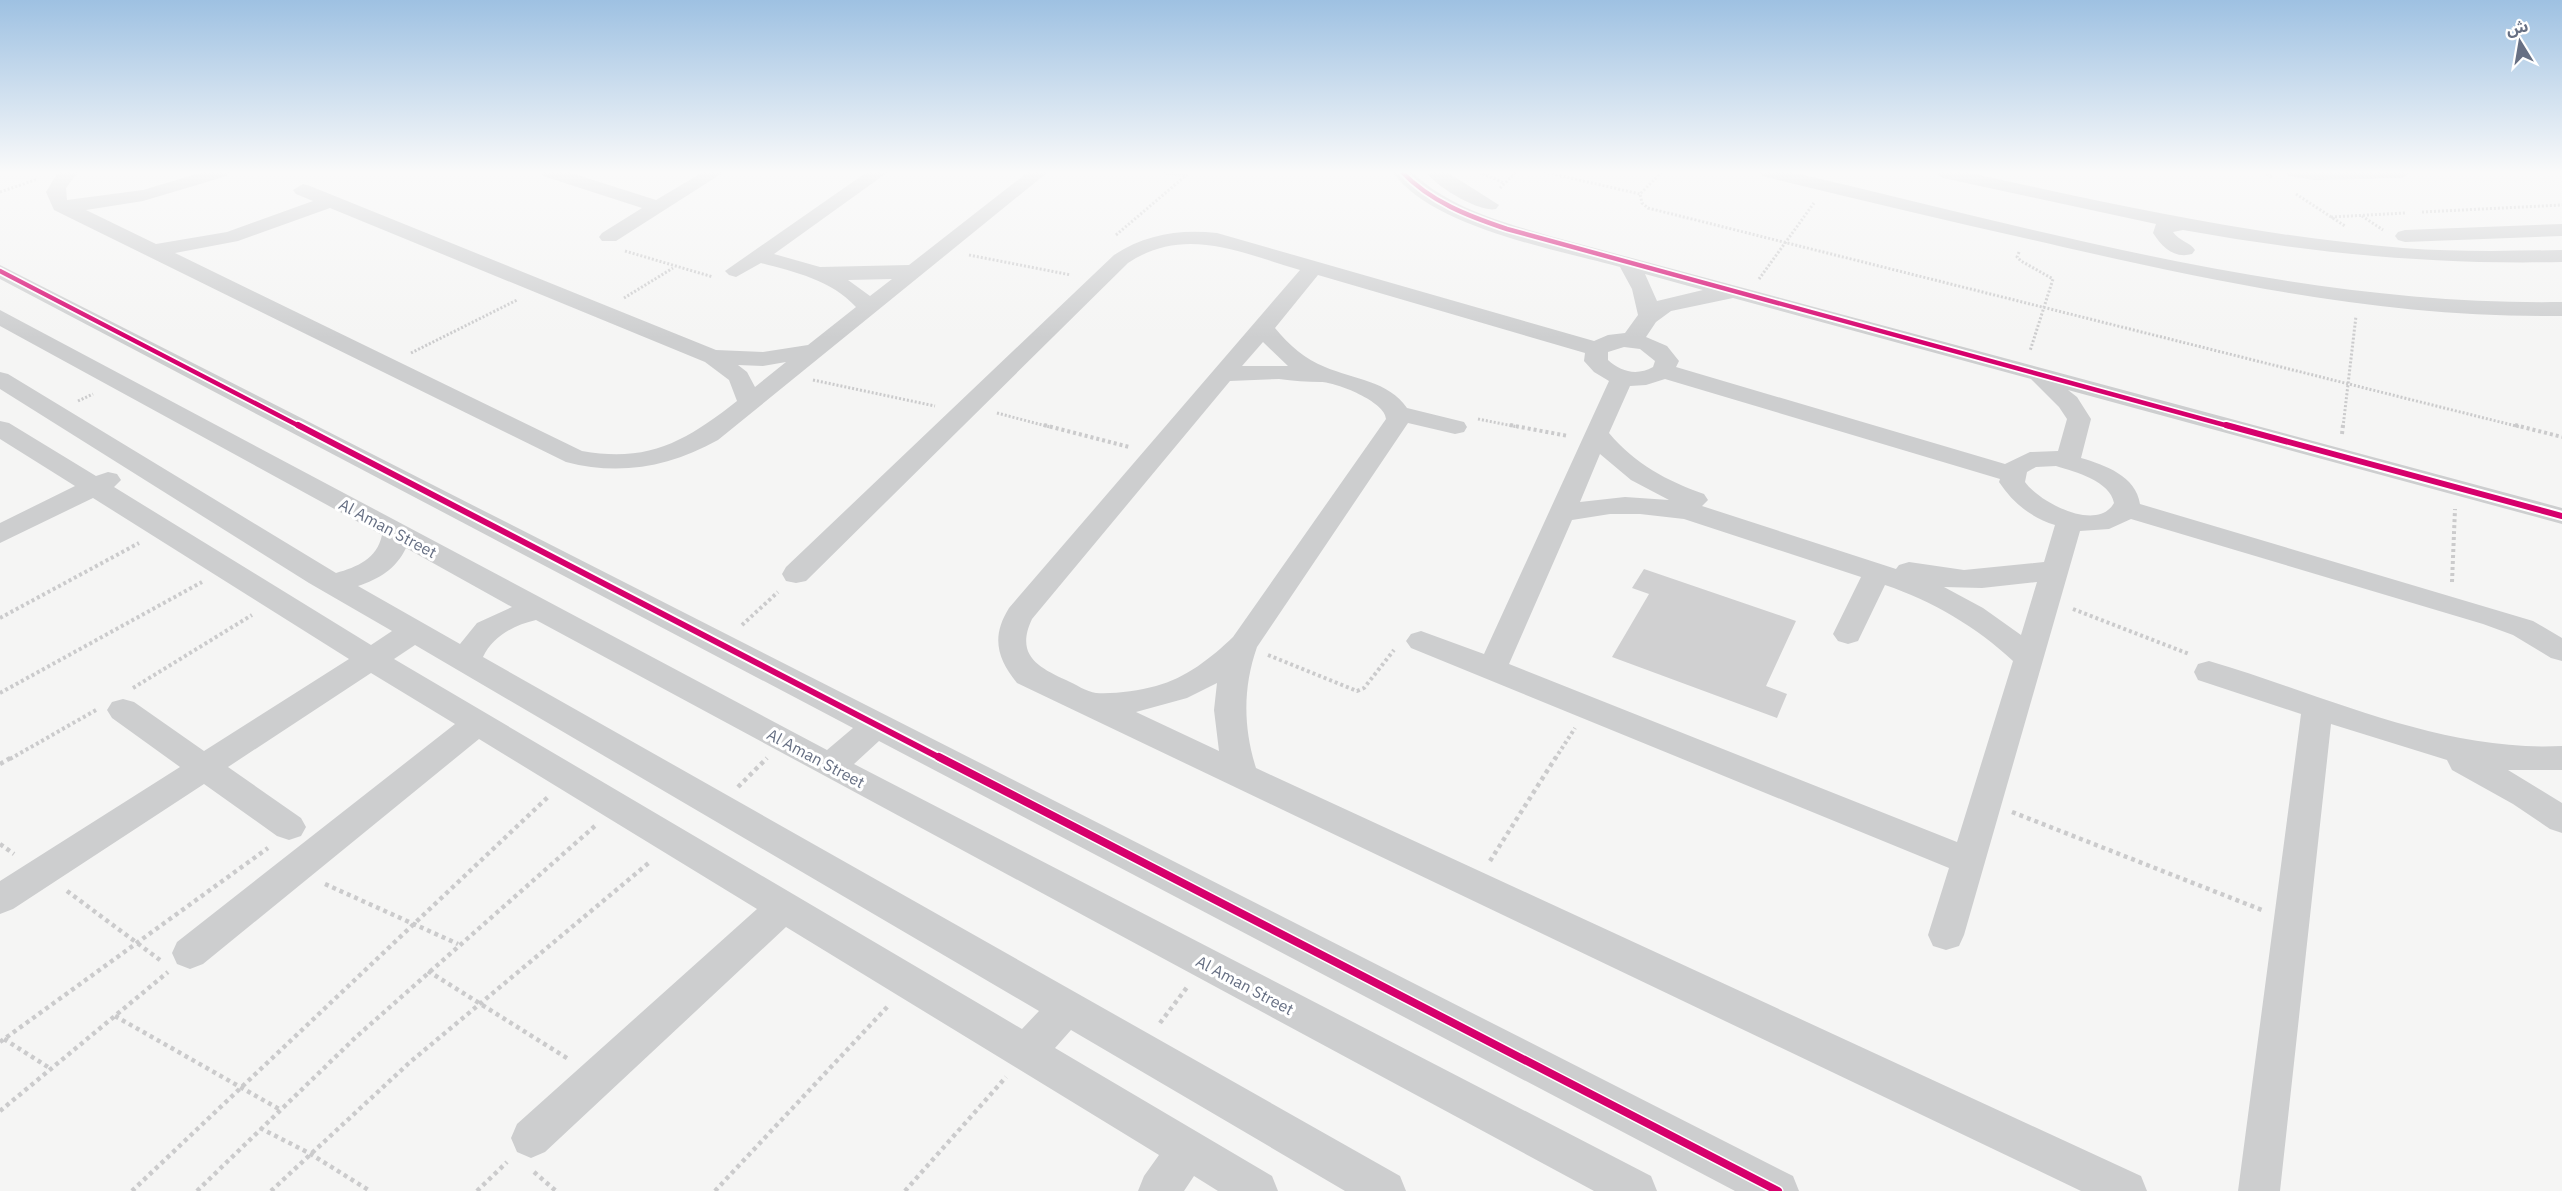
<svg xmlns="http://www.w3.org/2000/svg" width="2562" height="1191" font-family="'IBM Plex Sans','Noto Sans Arabic',sans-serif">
	<rect width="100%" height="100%" fill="#f5f5f4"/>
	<!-- building -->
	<path fill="#d0d0d1" d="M1644,569L1796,621L1766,686L1787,694L1777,718L1612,657L1649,594L1632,588Z"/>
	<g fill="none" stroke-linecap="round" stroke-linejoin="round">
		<!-- path-far2 -->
		<path stroke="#cbcbcc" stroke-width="3" stroke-dasharray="2 2" stroke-linecap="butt" d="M1163,172L1185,176
			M1479,172L1504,183
			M1544,172L1640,194
			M1662,172L1640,194L1642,203L1648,208L2520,427
			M2263,172L2273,178
			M1500,188L1516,172
			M0,192L38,179
			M2296,194L2345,226
			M2422,212L2562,205
			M2362,216L2383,230
			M2331,217L2405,213
			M1116,235L1190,172
			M625,251L713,277
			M2019,252L2017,257L2021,261L2053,279L2030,351
			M969,255L1071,275
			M1759,279L1814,203
			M624,298L673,268
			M411,353L517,300
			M813,380L935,406
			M78,401L93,394
			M997,413L1050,427
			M1478,419L1518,427
			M2343,427L2356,316"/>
		<!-- path-far1 -->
		<path stroke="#cbcbcc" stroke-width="4" stroke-dasharray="3 3" stroke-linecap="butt" d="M1044,425L1129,447
			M1510,425L1568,436
			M2515,425L2562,437
			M2342,434L2343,425
			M2452,582L2455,509
			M2073,609L2189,654
			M0,618L139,543
			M742,625L778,592
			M1268,655L1357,691L1364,688L1394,650
			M133,688L252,615
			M0,693L202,582
			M10,759L96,710
			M1555,759L1575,728"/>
		<!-- path -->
		<path stroke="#cbcbcc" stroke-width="4.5" stroke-dasharray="4 4" stroke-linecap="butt" d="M0,764L12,757
			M738,787L767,758
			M2012,812L2262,910
			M0,844L14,854
			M1490,861L1556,757
			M325,884L458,944
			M67,891L160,960
			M428,971L570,1060
			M115,1016L279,1109
			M1160,1023L1188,986
			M4,1039L51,1069
			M0,1042L268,848
			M0,1111L168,972
			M260,1128L309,1153L370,1191
			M534,1172L556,1191
			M132,1191L548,797
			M197,1191L356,1037L596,825
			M271,1191L409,1063L651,861
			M477,1191L507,1162
			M715,1191L889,1005
			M905,1191L1006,1077"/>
		<!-- minor -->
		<path fill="#cdcecf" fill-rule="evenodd" d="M58,172H78L66,188L67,200L143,190L203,172H229L227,176L143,201L86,210L156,244L227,232L313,201L296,194L293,190L303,184L310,186L716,350L763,352L808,345L856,307C831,280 795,272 761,263L736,277L729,275L725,271L867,172H888L774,254L820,267L909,265L1028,172H1048L718,440C669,467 620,476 566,462L54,210L46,192ZM330,208L705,362L729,380L737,401C686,441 649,463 582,451L175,253L238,241ZM892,279L870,296L848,280ZM786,362L755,387L747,372L738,365L763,366Z
			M541,172H568L656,200L703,172H724L616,241H602L599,237L602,233L642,208L543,176Z
			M1393,172H1412C1449,208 1502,222 1550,236L2562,508V524L2068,390L2077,397L2091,419L2081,458C2105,465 2136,476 2140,504L2533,621L2562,638V661L2551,658L2513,635L2483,624L2131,519L2109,529L2080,531L1964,935L1959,946L1946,950L1933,946L1928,935L1949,868L1411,648L1406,641L1411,634L1421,631L1484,654L1609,381L1594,372L1584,361L1585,353L1318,275L1275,328C1289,345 1305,359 1325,367C1353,379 1389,381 1407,408L1464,422L1467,427L1464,432L1455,434L1408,423L1257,647C1243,687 1243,727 1256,768L2141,1176L2147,1191H2081L1017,683C997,658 991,637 1009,608L1300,270C1241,253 1185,225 1128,263L806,581L796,583L786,581L782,574L786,567L1114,255C1146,234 1180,229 1217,233L1594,341L1608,335L1625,333L1638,315L1632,289L1620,267C1558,250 1430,227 1393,172ZM1645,274L1703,290L1657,301ZM1733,298L2031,379L2059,407L2067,419L2058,451L2030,452L2005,464L1676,367L1679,361L1667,346L1646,337L1656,322L1671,311ZM1263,342L1288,366H1242ZM1624,347L1640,349L1655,361L1653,367C1637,376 1621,372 1608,360V352ZM1279,379C1293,381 1307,382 1321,382C1336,382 1386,402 1386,419L1233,637C1211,658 1186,678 1156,686C1137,691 1115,694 1096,693C1087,692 1075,684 1066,680C1038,667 1015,655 1032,619L1230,381ZM1665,379L2000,479L1999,482C2013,503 2030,517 2055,525L2044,562L1964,570L1909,562L1899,565L1896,569L1702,506L1708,500L1704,494C1667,481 1635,464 1609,433L1630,386L1646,385ZM1600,454L1631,480L1669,500L1625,497L1580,502ZM2056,466C2076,472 2110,481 2114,503C2097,533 2039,502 2025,482L2027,472L2036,467ZM1640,514L1684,519L1861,577L1833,634L1838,641L1848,644L1858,641L1885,585C1932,601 1977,627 2013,661L1957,842L1509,664L1572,520L1610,514ZM2037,582L2021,635L1983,608L1944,587L1982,588ZM1217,683L1214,710L1219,751L1136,712L1187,698Z
			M1426,172H1447L1499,205L1496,209C1480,213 1435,186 1426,172Z
			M1760,172H1791C2043,231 2302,306 2562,302V316C2388,318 2232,285 2063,247C1963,224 1862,201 1762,176Z
			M1934,172H1966C2111,204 2255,236 2403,248C2456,252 2509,251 2562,250V262C2431,265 2312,253 2183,230L2173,232C2179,241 2190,242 2195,250L2192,254C2174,259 2162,247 2153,233L2156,224L1943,178Z
			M2286,172H2411L2402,178L2314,180L2288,176Z
			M2562,224V236L2405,242L2398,240L2395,236L2398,232L2405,230Z
			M0,265L1793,1176L1799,1191H1735L879,741L854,764L1651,1176L1657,1191H1594L536,620C514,625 493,636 483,657L1400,1176L1406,1191H1345L1071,1030L1055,1048L1272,1176L1278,1191H1218L1194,1176L1184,1191H1138L1144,1176L1159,1155L786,927L545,1152L531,1158L517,1152L511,1138L517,1124L757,909L479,739L203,964L190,969L177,964L172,953L177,942L455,724L371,673L228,767L301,818L306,827L301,836L289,840L277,836L204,784L13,909L0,914V881L180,767L112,718L107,710L112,702L123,699L134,702L204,751L349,659L93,498L0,543V523L75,486L0,439V421L9,423L96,476L108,472L117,474L121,480L114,487L371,645L392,631L309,583L0,389V372L8,374L336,573C357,567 377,559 382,535L0,326V310L827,750L853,728L0,279ZM406,548L512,607L477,623L460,644L358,586C379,579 396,569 406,548ZM415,645L1039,1011L1022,1029L394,659Z
			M2209,661C2325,695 2439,752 2562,746V770H2508L2562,803V833L2550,829L2513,804L2452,770L2447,760L2331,724L2280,1191H2238L2301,714L2198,680L2194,672L2198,664Z"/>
		<!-- cycleway-far2 casing -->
		<g stroke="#fff" stroke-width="8">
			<path id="cycleway-far2" d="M1402,172C1431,202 1468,216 1507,229L2232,427
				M0,271L301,427"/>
		</g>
		<!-- cycleway-far1 casing -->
		<g stroke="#fff" stroke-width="10">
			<path id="cycleway-far1" d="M298,425L942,759
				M2226,425L2562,516"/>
		</g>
		<!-- cycleway casing -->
		<g stroke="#fff" stroke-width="11">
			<path id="cycleway" d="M939,757L1778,1191"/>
		</g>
		<!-- cycleway-far2 -->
		<use href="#cycleway-far2" stroke="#d6006c" stroke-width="4.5"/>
		<!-- cycleway-far1 -->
		<use href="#cycleway-far1" stroke="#d6006c" stroke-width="6"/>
		<!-- cycleway -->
		<use href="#cycleway" stroke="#d6006c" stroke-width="8"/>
	</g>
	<!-- sky -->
	<linearGradient id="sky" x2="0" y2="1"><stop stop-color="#9ec1e2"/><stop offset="0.51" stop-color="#fafafa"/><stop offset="1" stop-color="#fafafa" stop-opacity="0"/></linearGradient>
	<rect width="2562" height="338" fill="url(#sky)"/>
	<g text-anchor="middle" stroke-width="6" stroke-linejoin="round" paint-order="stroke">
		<!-- street labels -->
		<g font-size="16" fill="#666f83" stroke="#fff">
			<text transform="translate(388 528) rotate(28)" y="6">Al Aman Street</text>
			<text transform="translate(816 758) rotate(28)" y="6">Al Aman Street</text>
			<text transform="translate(1245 985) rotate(28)" y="6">Al Aman Street</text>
		</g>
	</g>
	<!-- north arrow -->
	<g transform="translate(2520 42) rotate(349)" stroke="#ffffff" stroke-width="4.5" paint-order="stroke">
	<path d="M0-4.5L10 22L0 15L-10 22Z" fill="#666f83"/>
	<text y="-9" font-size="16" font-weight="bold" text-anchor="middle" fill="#666f83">ش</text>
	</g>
</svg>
